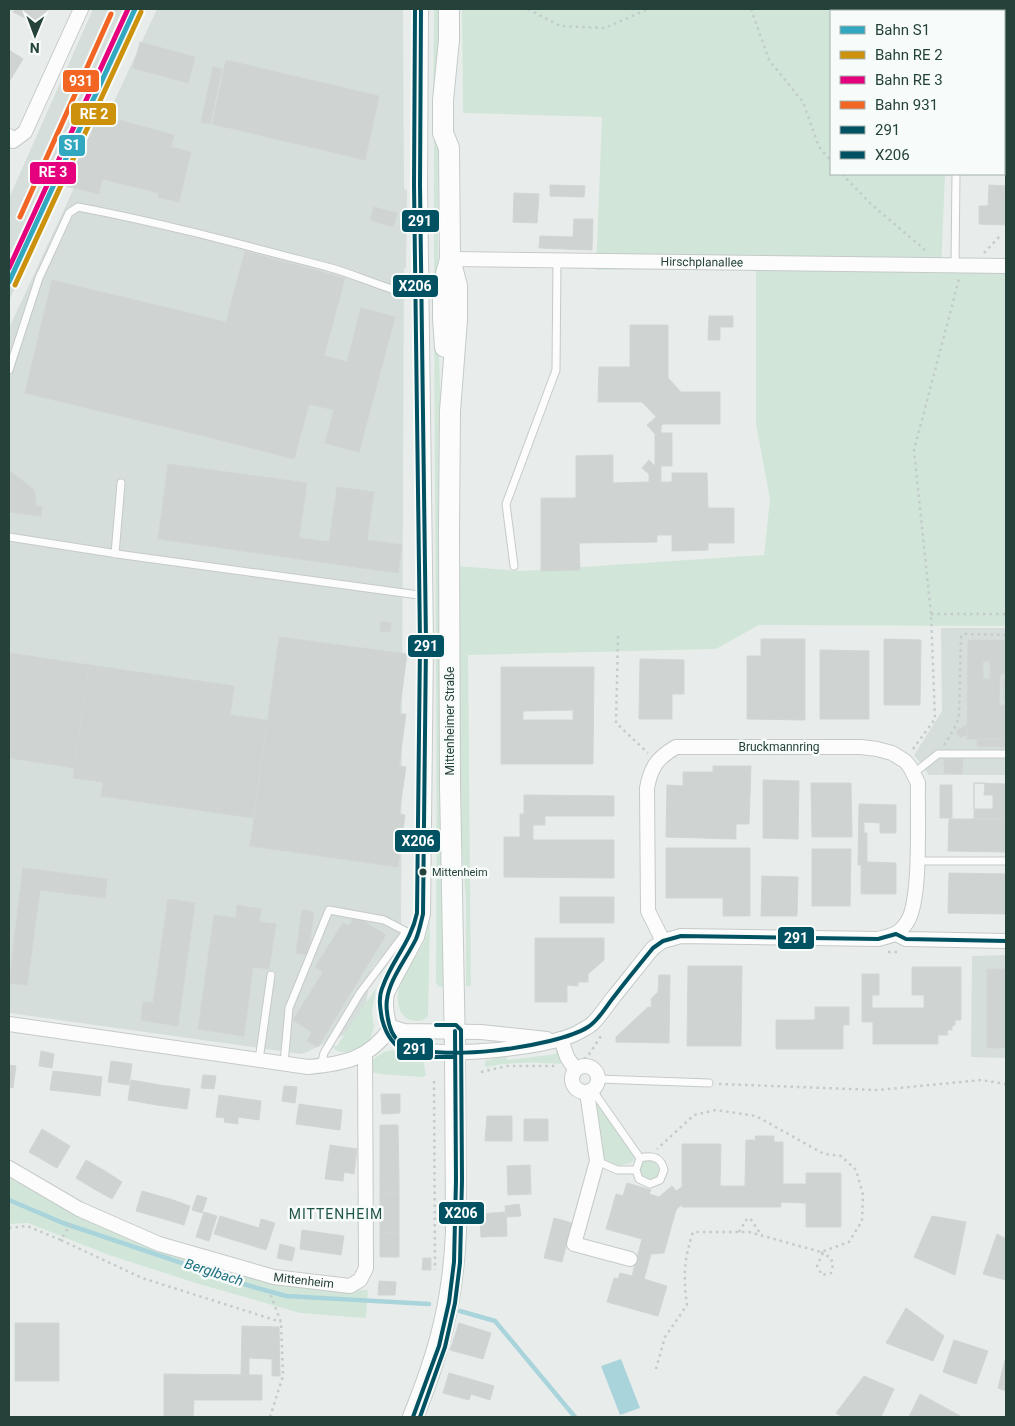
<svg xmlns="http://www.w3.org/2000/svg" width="1015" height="1426" font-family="Roboto,sans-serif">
	<rect width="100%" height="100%" fill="#e8edeb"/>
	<!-- built -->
	<path fill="#d6dedb" d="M93,9H143L9,301V198Z
		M157,9H403L404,189L407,190L406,268H404L401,933L372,968L362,1027L302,1054L9,1013V328Z
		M941,628H1006V775H929L914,755L942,711Z
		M1006,955V1058L971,1057L972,956Z"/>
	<!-- green -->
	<path fill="#d1e6d8" d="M434,9H438V114L434,113L433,110Z
		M462,9H952V11H831V174H945L941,272L1006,274V626L759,625L716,649L468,655L471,986H466V901L459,809L458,566L521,571L764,555L770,499L756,424V268L596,270L602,117L463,113Z
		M438,120V314L442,463L443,987L438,986L436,982C438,696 433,411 434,125Z
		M430,919L428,1016C424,1021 418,1022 411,1020C406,1019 402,1015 400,1010C390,987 415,962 424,942C427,935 428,927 430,919Z
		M376,988L372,1012L374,1027L370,1040C360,1049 342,1058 332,1047V1040L336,1047Z
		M392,1050L423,1058L426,1075L423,1077L379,1074L371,1072L372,1060L384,1052Z
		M556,1050L559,1051L561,1064C536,1063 511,1061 487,1067L485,1066V1061L506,1055L507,1060L556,1054Z
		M595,1102L634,1153L635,1157L633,1162C619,1167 611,1167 601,1155Z
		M639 1170a10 10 0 1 1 20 0a10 10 0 1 1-20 0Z
		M9,1178L49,1200L158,1246L280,1285L323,1291L368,1290L366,1318L300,1313L199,1284L109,1255L28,1223L9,1224Z"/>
	<!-- water -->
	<path fill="#a9d4db" d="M621,1359L640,1408L620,1415L601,1366Z"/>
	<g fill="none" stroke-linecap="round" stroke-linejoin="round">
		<!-- stream -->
		<path stroke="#a9d4db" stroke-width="4.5" d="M9,1200L63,1223L250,1286L286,1296L429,1304
			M460,1311L495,1321L575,1417"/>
	</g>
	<!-- building -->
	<path fill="#cfd4d2" stroke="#d1d6d4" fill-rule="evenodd" d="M15,9H48L39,25L13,12Z
		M140,42L195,57L188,83L133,68Z
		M9,50L23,59L9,82Z
		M226,60L379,96L365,160L212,124Z
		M213,67L222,69L210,124L201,122Z
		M105,103L118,106L115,119L174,135L171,147L191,152L179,202L158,197L159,193L102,179L99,194L66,186Z
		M550,185L585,186L584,197L550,196Z
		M989,185L1006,186V225L979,224V206H988Z
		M514,193L539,194L537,223L513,222Z
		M374,207L397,213L393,227L370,220Z
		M574,219H593L592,250L539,248L540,236L573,237Z
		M245,251L345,278L324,356L347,362L361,308L395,317L359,452L325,443L334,410L309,404L294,459L196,434Z
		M52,280L226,322L196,434L25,393Z
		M709,316H733V327H720V340H708Z
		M630,325H668V378L681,392H720V424H663L642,402H598L599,367H630Z
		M656,417L663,424L661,426V433H672V466H661V482H672V473H707L708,508H734V543H708V550L672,551V535H657V542L579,543L580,570L541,571V498H576V456L613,455V483L649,482V474L642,468L649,460L655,466V434L647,425Z
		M168,464L307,483L299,538L329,542L337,487L374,492L367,540L402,545L398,573L158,539Z
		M9,470L34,490L36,498L35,506L42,507L41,516L9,512Z
		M381,621L391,623L390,632L380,631Z
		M279,637L407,654L399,714H406L399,766L406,767L399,814L405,815L398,867L250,846Z
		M761,639H805V720L747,719V656H761Z
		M884,639L921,640L920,705H884Z
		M968,640H1006V678H1004V700L1006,701V739H967Z
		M820,650L869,651V719H820Z
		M9,653L89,665L74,768L9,758Z
		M640,659L684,660V694H672V719H639Z
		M983,661H990V679H983Z
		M89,665L234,686L230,715L267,720L253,818L101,796L103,782L73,778Z
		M501,667H594L593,764H501ZM573,710V720H523V711Z
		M1000,674H1006V678H1004V700L1006,701V705H999Z
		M967,725V734L960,738L956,731Z
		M977,739H1006V747L977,746Z
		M944,759H963L962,774L944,773Z
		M713,766H751L749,824H736V839L666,837L667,785L683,786V772H713Z
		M763,780L799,781L798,839L763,838Z
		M811,783H851L852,837H812Z
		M974,783H985L984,795H993V809H974Z
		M974,783L1006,784V819H974Z
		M940,785H952V818H940Z
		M524,795L614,796V816H545V825H533V840H614V878L504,877V837H520V814H524Z
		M859,804L896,805V833H880V823L864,822V833H867V862L896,863V894H861V865H858Z
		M949,819H1006V852L948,851Z
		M666,848H750V916H723V898H666Z
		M812,849H851L850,906H812Z
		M23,868L107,879L105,898L40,890L27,985L9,983Z
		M949,873L1006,874V914L948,913Z
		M762,876L798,877L797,916H761Z
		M560,897H614V923H560Z
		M168,899L195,903L178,1026L141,1020L143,1002L153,1003Z
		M237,905L261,909L259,922L276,924L269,969L253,967L244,1036L198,1029L214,915L236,918Z
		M302,910L314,912L308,955L296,953Z
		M355,916L386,935L318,1047L307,1041L312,1032L293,1020L323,972L315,967L343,923L349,926Z
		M535,938H604V960L588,974V982H578V986L567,985V1002H535Z
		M688,966H742L741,1046H687Z
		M912,967H961V1020H955V1025L952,1026V1030H947L948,1035H938V1044H873V1022H862V974H879V995H872V1008H924V995H912Z
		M987,969H1006V1048H987Z
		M659,975H670L669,1043L616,1042V1037L648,1007H652L651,999L658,992Z
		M815,1007H849V1025H843V1049H776V1020H815Z
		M41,1051L54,1054L52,1068L39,1066Z
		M111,1061L132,1064L129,1085L108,1082Z
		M9,1065L16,1066L13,1088L9,1087Z
		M53,1071L80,1074L78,1093L50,1090Z
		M80,1074L102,1077L100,1096L78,1093Z
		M203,1075L216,1076L214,1089L201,1088Z
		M131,1080L160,1085L157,1105L128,1100Z
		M160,1085L190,1089L187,1109L157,1105Z
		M284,1086L297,1087L295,1103L282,1101Z
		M381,1094H400V1113L382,1114Z
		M219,1095L261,1101L259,1120L238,1117V1124L224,1122L225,1118L216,1117Z
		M299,1104L320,1107L318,1127L296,1124Z
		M320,1107L342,1110L340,1130L318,1127Z
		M487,1116H512V1141H485Z
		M524,1119H548V1141H524Z
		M380,1125H398L399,1183L380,1184Z
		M42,1129L70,1146L57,1168L29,1152Z
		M755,1136H774V1142H783V1184H806V1173H841V1227H806V1203L781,1202V1207H682V1204L676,1210L664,1253L651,1254L644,1279L667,1286L658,1316L607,1302L614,1278L618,1279L620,1273L632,1276L642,1239L606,1229L616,1194L623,1196L627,1183L651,1190L649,1194L659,1197L672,1186L676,1191L682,1187V1144H721L720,1186H745L746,1140H756Z
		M330,1145L357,1149L354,1174L344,1172L343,1181L325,1179Z
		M86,1160L105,1171L94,1189L76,1178Z
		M530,1165L531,1194L508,1195L507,1166Z
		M105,1171L122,1182L112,1199L94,1189Z
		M399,1183V1194H380V1184Z
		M142,1191L170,1199L164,1219L136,1211Z
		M380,1194H399V1233H380Z
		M197,1195L207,1198L202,1213L192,1210Z
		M170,1199L190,1206L184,1225L164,1219Z
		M519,1204L521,1216L506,1217L505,1206Z
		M204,1212L217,1216L209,1241L196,1237Z
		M506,1212L507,1236L481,1237L480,1214Z
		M220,1216L259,1228L261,1219L275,1223L266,1250L214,1234Z
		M932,1216L966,1222L955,1275L914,1257Z
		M554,1218L572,1223L562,1262L544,1258Z
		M302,1230L344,1236L341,1255L300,1249Z
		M380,1233H399V1257H380Z
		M997,1234L1006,1239V1280L983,1274Z
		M280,1244L295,1248L292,1261L277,1258Z
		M423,1258H431V1270H422Z
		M379,1281L396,1282L395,1295H378Z
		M906,1308L944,1336L933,1361L886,1343Z
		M15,1323H59V1381H15Z
		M459,1323L491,1333L483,1359L450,1350Z
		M242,1326L279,1327L280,1376H272V1359L249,1358V1375H241Z
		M954,1340L988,1351L976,1384L943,1372Z
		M1005,1360H1006V1391L998,1388Z
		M449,1373L494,1386L490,1400L471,1394L469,1400L443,1393Z
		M164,1374L262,1375V1400H194L193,1417H164Z
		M864,1376L894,1389L881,1417H843L836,1413Z
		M920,1394L962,1417H909Z"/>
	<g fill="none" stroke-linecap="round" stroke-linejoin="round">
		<!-- service casing -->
		<g stroke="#c5cac8" stroke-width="9">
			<path id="service" d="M955,265L956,174
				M9,370L39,278L69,213L78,207C163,223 247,246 331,268C361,276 391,293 422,295
				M9,537L124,555L426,596
				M115,554L121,483
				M514,566L506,504L556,370L557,260
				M914,773L938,754H1006
				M917,861H1006
				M259,1060L271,975
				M284,1064L289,1008L329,910L384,920L417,937
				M321,1066L324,1053L360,993L406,932
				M598,1079L709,1083
				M593,1089L598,1098L640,1158C653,1155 661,1157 664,1170L660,1180L650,1184L639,1179L636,1170L640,1158
				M597,1161L617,1170H636"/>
		</g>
		<!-- minor casing -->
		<g stroke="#c5cac8" stroke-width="16">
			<g id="minor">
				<path d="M421,9L420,185L426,643L423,914L417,937L387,993C384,1008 388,1033 401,1043C424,1062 550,1048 577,1033C582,1030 589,1027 593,1023C600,1016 606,1007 612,999C626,982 639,965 653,948L663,941L681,936L878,939C891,936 900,934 907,922C922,901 917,812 918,783L910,767L905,761L892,753L877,749L861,747H676C657,758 651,767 647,788L648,911L663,941"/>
				<path d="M9,136L13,141L25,132L81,9"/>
				<path id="s1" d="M450,259L1006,266"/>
				<path d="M896,934L906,939L1006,941"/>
				<path d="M9,1024L308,1067C343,1064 370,1059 391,1027"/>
				<path d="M391,1027L404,1031L481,1032L547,1039"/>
				<path d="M561,1039L567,1057L575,1069"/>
				<circle cx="585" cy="1079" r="13"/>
				<path d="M587,1092L597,1161L574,1244L630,1259"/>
				<path id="s2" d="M9,1168L79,1209L159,1244L274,1277L350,1286L360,1280L366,1268L365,1053"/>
			</g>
		</g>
		<!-- secondary casing -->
		<g stroke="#c3cbc8" stroke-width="22">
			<path id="secondary" d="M445,347L443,319V285L450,259L449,148L443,133V100L449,40V9
				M413,1417C439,1353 453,1302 456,1232L455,1051L450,786L449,532L450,411L457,320V286L450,259"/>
		</g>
		<!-- path -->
		<path stroke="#c3ccca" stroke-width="2.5" stroke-dasharray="2.5 4" stroke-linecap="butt" d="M528,9L560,26L605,28L648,9
			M751,9L769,60L803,102L819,147L831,161
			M975,9L976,11
			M1004,65L1006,63
			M1004,119H1006
			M842,174L872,205L925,250
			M984,253L1000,236
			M931,614H1006
			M618,636L616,723L648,753
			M944,745L954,729L959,717L961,636L965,634L1006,635
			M913,749L935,719L931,614L914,450L959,279
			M888,952H900
			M584,1059L588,1056L601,1036
			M481,1072L507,1066H557
			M434,1081L435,1270
			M719,1084L878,1090L981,1080L1006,1084
			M9,1228L27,1226L61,1240L72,1221
			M739,1232L746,1220L750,1218L762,1236
			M61,1240L142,1278L281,1322
			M821,1252L831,1258L833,1265L831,1273L822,1275L817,1266L823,1253
			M656,1369L665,1337L687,1305C683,1277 684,1259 693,1232H749L821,1252L849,1242L862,1221L863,1195L856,1170L841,1156L824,1154L756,1116L716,1110L694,1115L657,1149
			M270,1417L283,1376L281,1322L271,1296V1291"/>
		<!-- service -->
		<use href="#service" stroke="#fcfcfc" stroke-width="7"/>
		<!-- minor -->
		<use href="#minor" stroke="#fcfcfc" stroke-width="14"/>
		<!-- secondary -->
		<use href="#secondary" stroke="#fcfcfc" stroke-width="20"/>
		<!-- bus-1 casing -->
		<g stroke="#f7fbf9" stroke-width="8">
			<path id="bus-1" d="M421,9L420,185L426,643L423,914C421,922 419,932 416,939C405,962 383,986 387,1012C388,1022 391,1036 400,1042C430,1065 557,1047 588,1027C599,1020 605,1008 613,998C626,981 639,965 653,948L663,941L681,936L878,939L896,934L906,939L1006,941
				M413,1417L439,1346L449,1302L454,1262L456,1180L455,1031"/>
		</g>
		<!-- bus-2 casing -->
		<g stroke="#f7fbf9" stroke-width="8">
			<path id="bus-2" d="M415,9L414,185L420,643L417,913C411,942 392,960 383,986C378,997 380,1008 382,1019C392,1059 421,1057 455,1057
				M420,1417L445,1347L455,1303L460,1263L462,1180L461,1030L456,1025H436"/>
		</g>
		<!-- bus-1 -->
		<use href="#bus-1" stroke="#005262" stroke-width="4"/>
		<!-- bus-2 -->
		<use href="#bus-2" stroke="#005262" stroke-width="4"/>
		<!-- rail-1 casing -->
		<g stroke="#f7fbf9" stroke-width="9">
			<path id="rail-1" d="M9,282L135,9"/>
		</g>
		<!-- rail-2 casing -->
		<g stroke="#f7fbf9" stroke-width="9">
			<path id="rail-2" d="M15,285L141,12"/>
		</g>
		<!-- rail-3 casing -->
		<g stroke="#f7fbf9" stroke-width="9">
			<path id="rail-3" d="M9,268L128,9"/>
		</g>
		<!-- rail-4 casing -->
		<g stroke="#f7fbf9" stroke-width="9">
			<path id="rail-4" d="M20,217L111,14"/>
		</g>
		<!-- rail-1 -->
		<use href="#rail-1" stroke="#32a8c0" stroke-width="5"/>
		<!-- rail-2 -->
		<use href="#rail-2" stroke="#cd920c" stroke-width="5"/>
		<!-- rail-3 -->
		<use href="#rail-3" stroke="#e5007d" stroke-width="5"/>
		<!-- rail-4 -->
		<use href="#rail-4" stroke="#f26522" stroke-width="5"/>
	</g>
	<!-- markers -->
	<circle fill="#24423a" stroke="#f7fbf9" stroke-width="2" cx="423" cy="872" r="4.5"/>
	<g text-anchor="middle" stroke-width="5" stroke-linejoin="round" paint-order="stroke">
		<!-- bus labels -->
		<g font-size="11" fill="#24423a" stroke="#f7fbf9" text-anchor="start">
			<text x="432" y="876">Mittenheim</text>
		</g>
		<!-- street labels -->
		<g font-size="12" fill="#24423a" stroke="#f7fbf9">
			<text dy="4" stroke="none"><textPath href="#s1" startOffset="252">Hirschplanallee</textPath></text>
			<text transform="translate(450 721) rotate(-90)" y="4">Mittenheimer Straße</text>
			<text x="779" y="751">Bruckmannring</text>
			<text dy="4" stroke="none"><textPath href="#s2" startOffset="318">Mittenheim</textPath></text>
		</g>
		<!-- neighbourhood labels -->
		<g font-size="14" letter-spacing="1" fill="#1f5548" stroke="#f7fbf9">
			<text x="336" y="1219">MITTENHEIM</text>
		</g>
		<!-- water labels -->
		<g font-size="14" font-style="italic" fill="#1c6f80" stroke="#f7fbf9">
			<text transform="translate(214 1272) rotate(18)" y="5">Berglbach</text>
		</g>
	</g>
	<g stroke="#f7fbf9" stroke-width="2">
		<rect x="62" y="69" width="38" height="24" rx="5" fill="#f26522"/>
		<rect x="70" y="102" width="47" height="24" rx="5" fill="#cd920c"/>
		<rect x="58" y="134" width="28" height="23" rx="5" fill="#32a8c0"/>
		<rect x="29" y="161" width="48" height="24" rx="5" fill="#e5007d"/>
		<rect x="401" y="209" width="39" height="24" rx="5" fill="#005262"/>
		<rect x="392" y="274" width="47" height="24" rx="5" fill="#005262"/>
		<rect x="407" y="634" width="38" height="24" rx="5" fill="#005262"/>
		<rect x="394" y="829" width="47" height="24" rx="5" fill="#005262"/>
		<rect x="777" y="926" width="38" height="24" rx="5" fill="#005262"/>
		<rect x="396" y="1037" width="38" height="24" rx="5" fill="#005262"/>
		<rect x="438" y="1201" width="47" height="24" rx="5" fill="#005262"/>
	</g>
	<g font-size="14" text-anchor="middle" font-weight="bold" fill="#fff">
		<text x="81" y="86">931</text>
		<text x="94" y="119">RE 2</text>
		<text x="72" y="150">S1</text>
		<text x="53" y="177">RE 3</text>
		<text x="420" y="226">291</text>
		<text x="415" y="291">X206</text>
		<text x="426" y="651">291</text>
		<text x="418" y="846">X206</text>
		<text x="796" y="943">291</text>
		<text x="415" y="1054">291</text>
		<text x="461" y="1218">X206</text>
	</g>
	<!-- border -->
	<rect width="1015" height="1426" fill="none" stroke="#24423a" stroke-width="20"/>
	<!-- legend -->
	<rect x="830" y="10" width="175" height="165" fill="#f7fbf9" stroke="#a3b1ad"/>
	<rect x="840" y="26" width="25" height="8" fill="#32a8c0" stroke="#a3b1ad"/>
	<text x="875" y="35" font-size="15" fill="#24423a">Bahn S1</text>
	<rect x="840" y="51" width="25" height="8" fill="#cd920c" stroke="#a3b1ad"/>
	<text x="875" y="60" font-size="15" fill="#24423a">Bahn RE 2</text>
	<rect x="840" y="76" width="25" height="8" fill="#e5007d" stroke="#a3b1ad"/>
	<text x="875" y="85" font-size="15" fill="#24423a">Bahn RE 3</text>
	<rect x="840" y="101" width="25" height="8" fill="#f26522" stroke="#a3b1ad"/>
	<text x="875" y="110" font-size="15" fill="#24423a">Bahn 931</text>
	<rect x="840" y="126" width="25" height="8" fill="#005262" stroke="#a3b1ad"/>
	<text x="875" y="135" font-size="15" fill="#24423a">291</text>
	<rect x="840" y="151" width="25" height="8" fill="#005262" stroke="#a3b1ad"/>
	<text x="875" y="160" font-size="15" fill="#24423a">X206</text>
	<!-- north arrow -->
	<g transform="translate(35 35) rotate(181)" stroke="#f7fbf9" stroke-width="4" paint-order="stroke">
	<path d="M0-4L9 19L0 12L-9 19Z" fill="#24423a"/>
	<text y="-8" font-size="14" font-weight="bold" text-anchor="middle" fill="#24423a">N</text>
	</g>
</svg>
